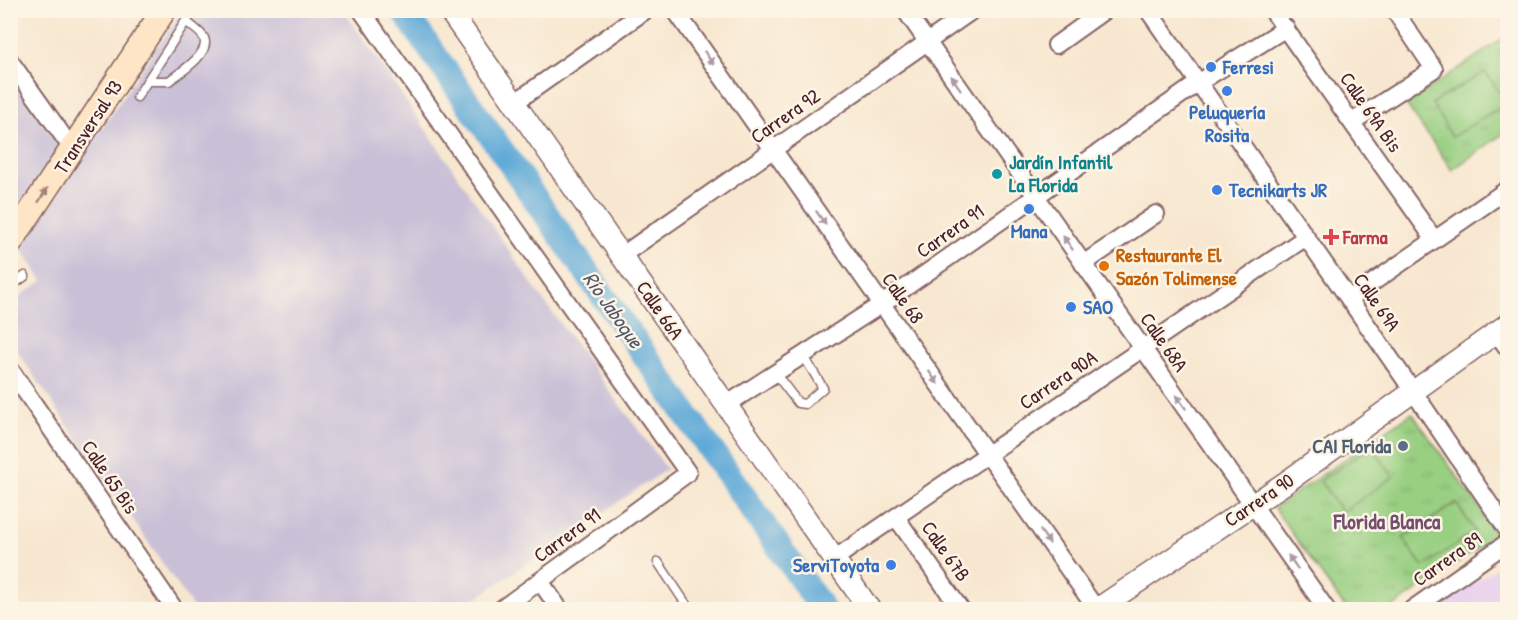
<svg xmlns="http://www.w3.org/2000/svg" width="1518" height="620" font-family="'Patrick Hand',sans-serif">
	<defs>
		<pattern id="grass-tufts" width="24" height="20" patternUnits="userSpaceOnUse" patternTransform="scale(1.5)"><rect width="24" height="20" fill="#98cf81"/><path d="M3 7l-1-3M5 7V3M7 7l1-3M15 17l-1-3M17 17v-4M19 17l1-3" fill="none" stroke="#84b170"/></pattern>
	</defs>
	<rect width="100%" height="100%" fill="#fcf5e5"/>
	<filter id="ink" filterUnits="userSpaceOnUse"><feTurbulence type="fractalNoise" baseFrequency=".0167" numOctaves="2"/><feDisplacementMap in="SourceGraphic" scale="12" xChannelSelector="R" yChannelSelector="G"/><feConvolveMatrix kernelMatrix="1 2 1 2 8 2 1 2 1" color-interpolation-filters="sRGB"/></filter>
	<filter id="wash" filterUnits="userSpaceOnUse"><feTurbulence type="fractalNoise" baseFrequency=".008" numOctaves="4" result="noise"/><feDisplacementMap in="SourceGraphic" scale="24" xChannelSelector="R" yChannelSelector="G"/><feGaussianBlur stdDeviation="1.35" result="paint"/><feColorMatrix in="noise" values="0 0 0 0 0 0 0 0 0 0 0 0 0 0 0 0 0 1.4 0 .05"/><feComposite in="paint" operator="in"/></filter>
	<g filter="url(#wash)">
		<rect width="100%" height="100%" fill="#f8e7d0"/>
		<!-- built -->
		<path fill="#e9d2ed" d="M1507,561V609H1448L1444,603Z"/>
		<!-- industrial -->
		<path fill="#c9bfd7" d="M181,11H344L543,300L667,469L460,609H194L11,342V302L43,281L21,248Z
			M11,80L61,148L11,215Z"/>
		<!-- grass -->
		<path fill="url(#grass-tufts)" stroke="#717756" stroke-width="1.5" d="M1507,36V131L1452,170L1406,104Z
			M1412,413L1498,534L1390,609H1346L1274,508Z"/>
		<!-- garden -->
		<path fill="#98cf81" stroke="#717756" stroke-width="1.5" d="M1485,72L1507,103L1452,137L1432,103Z
			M1372,446L1393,477L1342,512L1320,481Z
			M1456,503L1475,531L1423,567L1403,538Z"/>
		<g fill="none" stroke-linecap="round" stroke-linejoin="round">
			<!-- river -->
			<path stroke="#60aad8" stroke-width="26" d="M403,10L823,610"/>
		</g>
	</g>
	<g filter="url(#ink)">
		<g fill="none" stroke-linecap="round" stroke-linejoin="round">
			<!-- service casing -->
			<g stroke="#876565" stroke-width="11">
				<path id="service" d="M147,81H169C179,73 211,54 204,38C201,32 191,26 186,21
					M137,97L193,10
					M10,287L25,276
					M775,373L798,403L805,404L823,388L803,355
					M658,562L690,610"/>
			</g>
			<!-- minor casing -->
			<g stroke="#876565" stroke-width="20">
				<path id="minor" d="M361,10L688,473L500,610
					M675,10L1097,610
					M905,10L1327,610
					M1148,10L1413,391L1508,531
					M1272,10L1434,239
					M1056,45L1105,10
					M10,61L73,150
					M514,103L646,10
					M1352,122L1434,69L1394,10
					M621,256L973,10
					M1083,264L1156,214
					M1349,299L1508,189
					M1496,332L1508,349
					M10,369L175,610
					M726,405L882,304L1198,83L1286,28
					M896,517L961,610
					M834,559L1306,237
					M540,581L560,610
					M1411,610L1508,542"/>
			</g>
			<!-- tertiary casing -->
			<g stroke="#876565" stroke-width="24">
				<path id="tertiary" d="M449,10L870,610
					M1096,610L1285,483L1508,324"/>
			</g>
			<!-- secondary casing -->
			<g stroke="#876565" stroke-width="27">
				<path id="secondary" d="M10,243L164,10"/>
			</g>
			<!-- service -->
			<use href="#service" stroke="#fff" stroke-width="8"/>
			<!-- minor -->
			<use href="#minor" stroke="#fff" stroke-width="16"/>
			<!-- tertiary -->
			<use href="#tertiary" stroke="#fff" stroke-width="21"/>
			<!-- secondary -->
			<use href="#secondary" stroke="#fee5c5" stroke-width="24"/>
		</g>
		<!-- one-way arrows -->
		<defs><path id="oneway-solid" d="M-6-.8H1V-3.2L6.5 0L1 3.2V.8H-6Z" transform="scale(1.5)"/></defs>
		<g fill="#ae9aa0">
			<use href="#oneway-solid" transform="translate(709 58) rotate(55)"/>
			<use href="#oneway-solid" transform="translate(956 83) rotate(-125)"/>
			<use href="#oneway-solid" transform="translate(821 218) rotate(55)"/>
			<use href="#oneway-solid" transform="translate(1068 243) rotate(-125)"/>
			<use href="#oneway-solid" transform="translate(933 377) rotate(55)"/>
			<use href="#oneway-solid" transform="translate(1181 402) rotate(-125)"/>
			<use href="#oneway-solid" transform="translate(1045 537) rotate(55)"/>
			<use href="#oneway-solid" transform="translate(1293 562) rotate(-125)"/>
		</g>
		<use fill="#a48278" href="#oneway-solid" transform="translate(43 195) rotate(-57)"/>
	</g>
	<!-- markers -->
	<g fill="#3f7fe0" stroke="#fcf5e5" stroke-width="2">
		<circle cx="1211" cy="67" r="6"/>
		<circle cx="1227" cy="91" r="6"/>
		<circle cx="1217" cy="190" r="6"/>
		<circle cx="1029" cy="209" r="6"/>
		<circle cx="1071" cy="307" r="6"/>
		<circle cx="891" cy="565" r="6"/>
	</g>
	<circle fill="#0f9aa8" stroke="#fcf5e5" stroke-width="2" cx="997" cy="174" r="6"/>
	<path fill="#e0444e" stroke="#fcf5e5" stroke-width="2" d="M1328 228h6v6h6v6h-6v6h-6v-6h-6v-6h6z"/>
	<circle fill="#e8710a" stroke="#fcf5e5" stroke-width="2" cx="1104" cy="266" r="6"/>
	<circle fill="#5c6f8a" stroke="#fcf5e5" stroke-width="2" cx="1403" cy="446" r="6"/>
	<g text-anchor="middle" stroke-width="5" stroke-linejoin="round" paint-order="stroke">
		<!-- shop labels -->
		<g font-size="20" font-weight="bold" fill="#366cbe" stroke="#fcf5e5" text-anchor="start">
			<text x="1223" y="74">Ferresi</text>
			<text x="1227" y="119" text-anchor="middle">Peluquería<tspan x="1227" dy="23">Rosita</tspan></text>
			<text x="1229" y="197">Tecnikarts JR</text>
			<text x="1029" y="238" text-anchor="middle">Mana</text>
			<text x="1083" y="314">SAO</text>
			<text x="879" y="572" text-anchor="end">ServiToyota</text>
		</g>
		<!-- street labels -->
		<g font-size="20" fill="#4a1f2b" stroke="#fcf5e5">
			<text transform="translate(1371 112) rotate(55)" y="7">Calle 69A Bis</text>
			<text transform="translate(785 116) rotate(-35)" y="7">Carrera 92</text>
			<text transform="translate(88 127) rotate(-57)" y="7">Transversal 93</text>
			<text transform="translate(950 231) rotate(-35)" y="7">Carrera 91</text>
			<text transform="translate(903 298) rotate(55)" y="7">Calle 68</text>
			<text transform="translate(1377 302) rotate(55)" y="7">Calle 69A</text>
			<text transform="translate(660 310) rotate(55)" y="7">Calle 66A</text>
			<text transform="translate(1164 342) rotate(55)" y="7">Calle 68A</text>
			<text transform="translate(1058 380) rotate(-34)" y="7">Carrera 90A</text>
			<text transform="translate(110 477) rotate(56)" y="7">Calle 65 Bis</text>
			<text transform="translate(1259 500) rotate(-34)" y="7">Carrera 90</text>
			<text transform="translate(567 535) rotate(-36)" y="7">Carrera 91</text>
			<text transform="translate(946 551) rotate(55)" y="7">Calle 67B</text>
			<text transform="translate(1447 559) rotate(-35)" y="7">Carrera 89</text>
		</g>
		<!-- culture labels -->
		<g font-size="20" font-weight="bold" fill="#0d838f" stroke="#fcf5e5" text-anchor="start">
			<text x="1009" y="169">Jardín Infantil<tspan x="1009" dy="23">La Florida</tspan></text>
		</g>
		<!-- health labels -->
		<g font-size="20" font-weight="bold" fill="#be3a42" stroke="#fcf5e5" text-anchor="start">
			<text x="1343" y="244">Farma</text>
		</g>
		<!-- food labels -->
		<g font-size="20" font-weight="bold" fill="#c56008" stroke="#fcf5e5" text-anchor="start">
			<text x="1116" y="262">Restaurante El<tspan x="1116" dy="23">Sazón Tolimense</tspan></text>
		</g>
		<!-- service labels -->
		<g font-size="20" font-weight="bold" fill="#4e5e75" stroke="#fcf5e5" text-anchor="end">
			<text x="1391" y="453">CAI Florida</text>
		</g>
		<!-- water labels -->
		<g font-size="21" font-style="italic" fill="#535770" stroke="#fcf5e5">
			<text transform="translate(613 310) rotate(55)" y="7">Río Jaboque</text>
		</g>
		<!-- neighbourhood labels -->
		<g font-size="21" font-weight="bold" fill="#724e70" stroke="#fcf5e5">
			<text x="1387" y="529">Florida Blanca</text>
		</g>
	</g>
	<!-- margin -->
	<rect width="1518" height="620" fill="none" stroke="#fcf5e5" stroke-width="36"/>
</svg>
